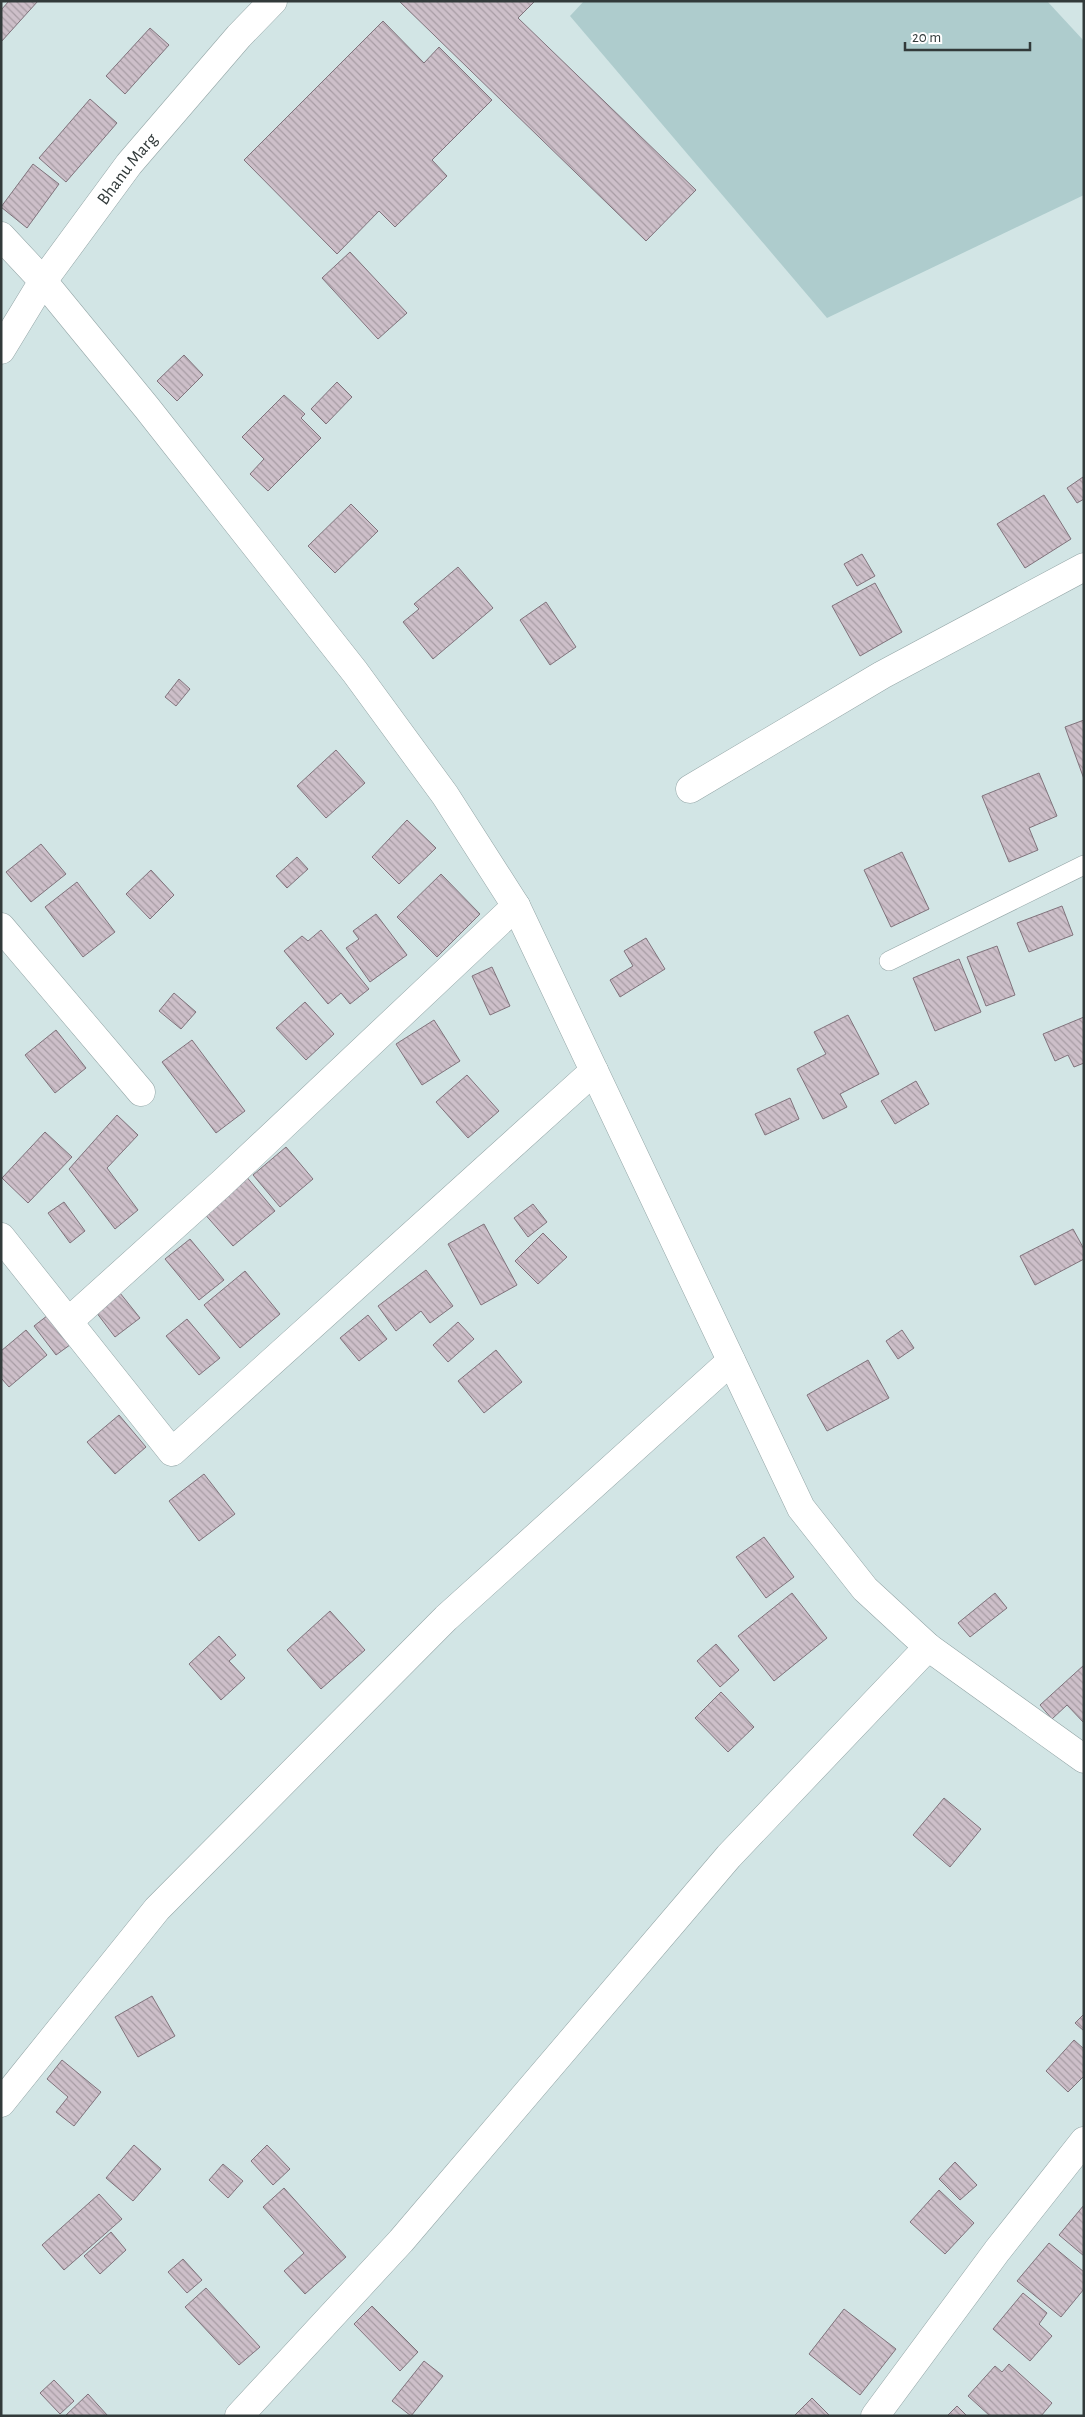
<svg xmlns="http://www.w3.org/2000/svg" width="1085" height="2417" font-family="'Alegreya Sans',sans-serif">
	<defs>
		<pattern id="building-back-hatch" width="6" height="6" patternUnits="userSpaceOnUse" patternTransform="scale(1.25)"><rect width="6" height="6" fill="#cdbfc9"/><path d="M-1 5l2 2M0 0l6 6M5-1l2 2" fill="none" stroke="#a79ca4"/></pattern>
	</defs>
	<rect width="100%" height="100%" fill="#d2e5e5"/>
	<!-- green -->
	<path fill="#aecccd" d="M584,1H1047L1084,41V195L827,318L570,16Z"/>
	<!-- building -->
	<path fill="url(#building-back-hatch)" stroke="#80737c" d="M9,1H38L1,42V10Z
		M399,1H535L518,18L696,190L646,241Z
		M383,21L424,63L439,47L492,100L432,160L447,176L395,227L379,211L337,254L244,160Z
		M150,28L169,45L125,94L106,76Z
		M90,99L117,123L66,182L39,158Z
		M33,164L59,184L27,228L1,207Z
		M350,252L407,313L378,339L322,278Z
		M184,355L203,375L177,401L157,381Z
		M337,382L352,397L326,424L311,409Z
		M284,395L305,414L301,418L321,438L268,491L250,474L264,459L242,437Z
		M1083,477L1084,499L1077,503L1067,488Z
		M1044,495L1071,539L1025,568L997,524Z
		M351,504L378,531L335,573L308,546Z
		M862,554L875,576L857,586L844,564Z
		M458,567L493,608L433,659L403,622L419,609L414,604Z
		M875,583L902,632L860,656L832,606Z
		M546,602L576,647L550,665L520,620Z
		M179,679L190,689L176,706L165,697Z
		M1084,720V779L1065,727Z
		M336,750L365,783L326,818L297,786Z
		M1039,773L1057,816L1029,828L1038,850L1009,862L982,796Z
		M407,820L436,848L399,884L372,857Z
		M41,844L66,874L31,902L6,872Z
		M902,852L929,909L891,927L864,870Z
		M297,857L308,869L287,888L276,876Z
		M151,870L174,895L150,919L126,894Z
		M441,874L480,914L437,957L397,917Z
		M77,882L115,932L83,957L45,907Z
		M1062,906L1073,935L1029,952L1017,923Z
		M376,914L407,955L370,982L346,948L359,939L353,931Z
		M321,930L369,989L350,1004L341,993L328,1004L284,951L302,936L308,941Z
		M646,938L665,969L620,997L610,980L633,966L624,951Z
		M997,946L1015,995L986,1006L967,957Z
		M959,959L981,1012L935,1031L913,978Z
		M492,967L510,1006L490,1015L472,976Z
		M174,993L196,1012L181,1029L159,1011Z
		M305,1002L334,1034L306,1060L276,1028Z
		M848,1015L879,1074L840,1094L847,1107L823,1119L797,1069L826,1054L814,1032Z
		M1084,1017V1063L1074,1067L1068,1055L1055,1061L1043,1034Z
		M434,1020L460,1061L422,1085L396,1044Z
		M56,1030L86,1068L55,1093L25,1055Z
		M192,1040L245,1111L216,1133L162,1062Z
		M467,1075L499,1111L468,1138L436,1102Z
		M916,1081L929,1104L895,1124L881,1101Z
		M790,1098L799,1119L765,1135L755,1114Z
		M117,1115L138,1135L107,1168L138,1210L115,1229L69,1169Z
		M45,1132L72,1157L28,1203L2,1178Z
		M286,1147L313,1179L280,1207L253,1175Z
		M245,1175L275,1211L233,1246L202,1211Z
		M64,1202L85,1231L70,1243L48,1213Z
		M533,1204L547,1222L528,1237L514,1218Z
		M484,1224L517,1285L481,1305L448,1244Z
		M1073,1229L1084,1249V1259L1035,1285L1020,1256Z
		M543,1233L567,1257L538,1284L515,1261Z
		M190,1239L224,1280L199,1300L165,1259Z
		M426,1270L453,1306L430,1323L421,1311L396,1331L378,1306Z
		M245,1271L280,1314L240,1348L204,1305Z
		M120,1293L140,1318L115,1337L96,1312Z
		M52,1312L74,1342L56,1355L34,1326Z
		M368,1315L387,1339L359,1361L340,1338Z
		M187,1319L220,1358L199,1375L166,1336Z
		M458,1322L474,1339L448,1362L433,1345Z
		M26,1330L47,1355L9,1387L1,1378V1351Z
		M902,1330L914,1348L898,1359L886,1341Z
		M496,1350L522,1382L484,1413L458,1381Z
		M868,1360L889,1398L827,1431L807,1395Z
		M119,1415L146,1447L115,1474L87,1442Z
		M204,1474L235,1514L199,1541L169,1501Z
		M764,1537L794,1577L766,1598L736,1557Z
		M792,1593L827,1638L774,1681L738,1636Z
		M995,1593L1007,1608L970,1637L958,1623Z
		M330,1611L365,1650L321,1689L287,1650Z
		M219,1636L236,1655L229,1661L245,1678L221,1700L189,1664Z
		M716,1644L739,1670L720,1687L697,1661Z
		M1084,1665V1723L1067,1705L1052,1719L1040,1705Z
		M721,1692L754,1727L728,1752L695,1718Z
		M944,1798L981,1829L950,1867L913,1835Z
		M152,1996L175,2036L138,2057L115,2017Z
		M1084,2014V2031L1075,2023Z
		M1074,2040L1084,2049V2076L1068,2092L1046,2071Z
		M62,2060L101,2092L74,2126L56,2112L68,2097L47,2079Z
		M134,2145L161,2169L133,2201L106,2178Z
		M267,2145L290,2169L273,2185L251,2161Z
		M955,2162L977,2185L960,2200L939,2179Z
		M223,2164L243,2181L228,2198L209,2180Z
		M284,2188L346,2257L305,2294L284,2271L304,2253L263,2207Z
		M939,2190L974,2223L945,2254L910,2222Z
		M99,2194L122,2219L64,2270L42,2245Z
		M1084,2205V2256L1059,2235Z
		M111,2232L126,2250L100,2274L84,2256Z
		M1049,2243L1084,2272V2289L1061,2317L1017,2281Z
		M183,2259L202,2280L187,2293L168,2272Z
		M206,2288L260,2347L239,2365L185,2307Z
		M1023,2293L1047,2313L1039,2324L1052,2336L1030,2361L993,2329Z
		M372,2306L418,2352L400,2371L354,2324Z
		M844,2309L896,2349L860,2395L809,2354Z
		M424,2361L443,2376L411,2416L392,2401Z
		M1009,2364L1052,2403L1041,2416H990L968,2396L995,2366L1002,2372Z
		M54,2380L74,2401L60,2414L40,2393Z
		M88,2394L108,2416H65Z
		M812,2398L830,2416H794Z
		M957,2406L967,2416H947Z"/>
	<g fill="none" stroke-linecap="round" stroke-linejoin="round">
		<!-- lane casing -->
		<g stroke="#94a6a7" stroke-width="20">
			<path id="lane" d="M889,961L1084,865"/>
		</g>
		<!-- street casing -->
		<g stroke="#94a6a7" stroke-width="29">
			<g id="street">
				<path d="M1,236L43,281L147,408L355,672L445,795L516,906L801,1508L865,1589L928,1647L1084,1759"/>
				<path id="s1" d="M1,350L43,281L129,164L239,36L273,1"/>
				<path d="M690,789L882,675L1084,567"/>
				<path d="M1,927L141,1092"/>
				<path d="M1,1237L172,1452L594,1071"/>
				<path d="M69,1321L221,1184L516,906"/>
				<path d="M1,2103L157,1909L446,1618L731,1361"/>
				<path d="M239,2416L401,2241L729,1856L928,1647"/>
				<path d="M875,2416L997,2251L1084,2141"/>
			</g>
		</g>
		<!-- lane -->
		<use href="#lane" stroke="#fff" stroke-width="19"/>
		<!-- street -->
		<use href="#street" stroke="#fff" stroke-width="28"/>
	</g>
	<g text-anchor="middle" stroke-width="5" stroke-linejoin="round" paint-order="stroke">
		<!-- street labels -->
		<g font-size="18" fill="#323a3a" stroke="#fff">
			<text dy="6" stroke="none"><textPath href="#s1" startOffset="221">Bhanu Marg</textPath></text>
		</g>
	</g>
	<!-- border -->
	<rect width="1085" height="2417" fill="none" stroke="#323a3a" stroke-width="5"/>
	<!-- scale -->
	<path d="M905 42v8h125v-8" fill="none" stroke="#323a3a" stroke-width="2.5"/>
	<text x="912" y="42" font-size="15" fill="#323a3a" stroke="#ffffff" stroke-width="4" paint-order="stroke">20 m</text>
</svg>
